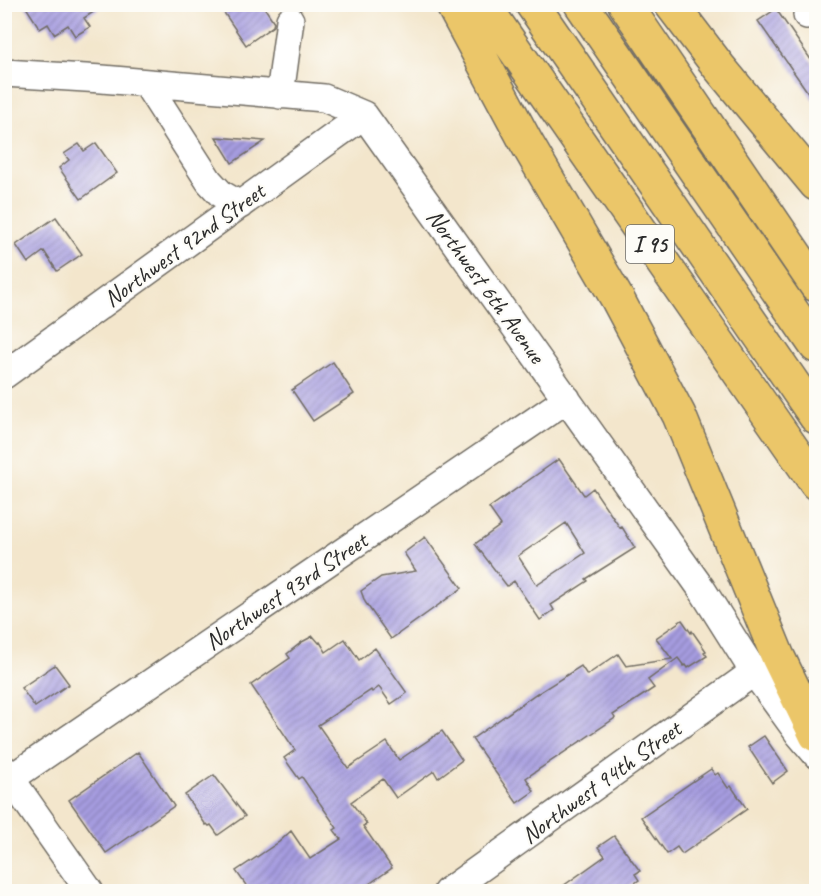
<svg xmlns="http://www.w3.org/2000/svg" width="821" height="896" font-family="Caveat,sans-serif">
	<defs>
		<pattern id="building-hatch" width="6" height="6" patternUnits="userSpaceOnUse" patternTransform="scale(1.5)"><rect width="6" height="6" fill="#a69ce0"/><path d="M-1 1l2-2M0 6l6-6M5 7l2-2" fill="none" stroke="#877fb6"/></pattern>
	</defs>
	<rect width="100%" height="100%" fill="#fdfcf7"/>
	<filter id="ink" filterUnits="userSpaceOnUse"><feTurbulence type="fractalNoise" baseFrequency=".0167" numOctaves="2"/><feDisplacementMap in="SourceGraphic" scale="12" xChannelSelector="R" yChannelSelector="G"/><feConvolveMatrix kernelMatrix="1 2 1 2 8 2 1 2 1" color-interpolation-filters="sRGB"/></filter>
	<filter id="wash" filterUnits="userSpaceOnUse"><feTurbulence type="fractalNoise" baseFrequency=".008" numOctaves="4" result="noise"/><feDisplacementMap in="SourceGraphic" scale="24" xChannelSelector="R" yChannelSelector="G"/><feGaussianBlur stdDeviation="1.35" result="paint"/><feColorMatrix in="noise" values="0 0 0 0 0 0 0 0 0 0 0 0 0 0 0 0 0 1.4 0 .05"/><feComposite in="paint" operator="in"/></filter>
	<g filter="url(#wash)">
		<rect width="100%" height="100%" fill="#f3e6cc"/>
		<g id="blocks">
			<!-- building -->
			<path fill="url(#building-hatch)" fill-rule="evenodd" d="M24,4H106L84,18L90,27L75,36L68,25L54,34L48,24L40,29Z
				M218,4H262L274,22L273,26L246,45Z
				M776,9L816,67V104L758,21Z
				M216,137L265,141L232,163Z
				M96,143L117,173L81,199L59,168L69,160L64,154L79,144L84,151Z
				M56,217L82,254L57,271L44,251L28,263L16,245Z
				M333,362L354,394L313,421L292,390Z
				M559,459L584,495L593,488L620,528L622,527L635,548L586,579L588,581L551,605L554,610L540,620L514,581L507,586L475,544L501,525L489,508ZM566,523L585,553L537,585L518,556Z
				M425,537L462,588L391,639L365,602L361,591L381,577L416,571L404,553Z
				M682,620L691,633L692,631L706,651L704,652L707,656L688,668L686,665L684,666L678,658L648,680L654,688L613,715L615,718L526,778L534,791L517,803L472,739L537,693V694L581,666L587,675L618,654L626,666L672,659L656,638Z
				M313,636L319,643L320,642L326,652L345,639L359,660L375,648L407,693L391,704L379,687L372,692L371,690L318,725L348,768L387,742L399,760L442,731L462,760L438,778L434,771L396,798L383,779L351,802L367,824L363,826L392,868L359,891H250L236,871L279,842L291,831L310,859L341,839L334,830L337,828L302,777L299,779L284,758L295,750L251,685L290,658L287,654L302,642Z
				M55,665L69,684L35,707L21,688Z
				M764,736L788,771L772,783L748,747Z
				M138,752L174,806L106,853L69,800Z
				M711,769L715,775L718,773L728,788L731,786L747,809L682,854L677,847L667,854L641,817Z
				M214,775L245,816L218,835L211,825L209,826L207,824L206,825L185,795Z
				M614,836L640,871L635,874L639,880L623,891H556L605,856L598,847Z"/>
		</g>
	</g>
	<g filter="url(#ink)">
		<use href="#blocks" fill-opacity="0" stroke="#716c63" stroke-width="1.5"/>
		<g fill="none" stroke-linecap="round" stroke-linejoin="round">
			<!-- minor casing -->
			<g stroke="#716c63" stroke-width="30">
				<path id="minor" d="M807,15L816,8
					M4,73L102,79L324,98L364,115L701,588L754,672L799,734L816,754
					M146,83L209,181L221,194L240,205
					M280,95L290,20
					M4,375L364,115
					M4,769L90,892
					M4,783L567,399
					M447,892L754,672"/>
			</g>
			<!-- highway casing -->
			<g stroke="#716c63" stroke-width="36">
				<path id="highway" d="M452,4L526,142L618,300L679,415L778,657L816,735
					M483,4L816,483
					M532,4L816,417
					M581,4L816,346
					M625,4L816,285
					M671,4L719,67L816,184"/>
			</g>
			<!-- minor -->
			<use href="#minor" stroke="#fff" stroke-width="27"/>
			<!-- highway -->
			<use href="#highway" stroke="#ebc669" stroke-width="33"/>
		</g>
	</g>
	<g text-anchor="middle" stroke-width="4.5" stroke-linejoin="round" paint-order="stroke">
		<!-- shield labels -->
		<rect fill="#fdfcf7" stroke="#6a6a68" stroke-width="1.5" x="626" y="225" width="48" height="38" rx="4.5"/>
		<g font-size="22" font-weight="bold" fill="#2b2b2b">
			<text x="650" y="252">I 95</text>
		</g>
		<!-- street labels -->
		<g font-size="24" fill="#2b2b2b" stroke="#fdfcf7">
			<text transform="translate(184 245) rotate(-36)" y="8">Northwest 92nd Street</text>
			<text transform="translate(486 286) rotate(54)" y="8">Northwest 6th Avenue</text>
			<text transform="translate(286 591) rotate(-34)" y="8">Northwest 93rd Street</text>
			<text transform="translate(601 782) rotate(-36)" y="8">Northwest 94th Street</text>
		</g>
	</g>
	<!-- margin -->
	<rect width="821" height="896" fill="none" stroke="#fdfcf7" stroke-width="24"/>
</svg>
